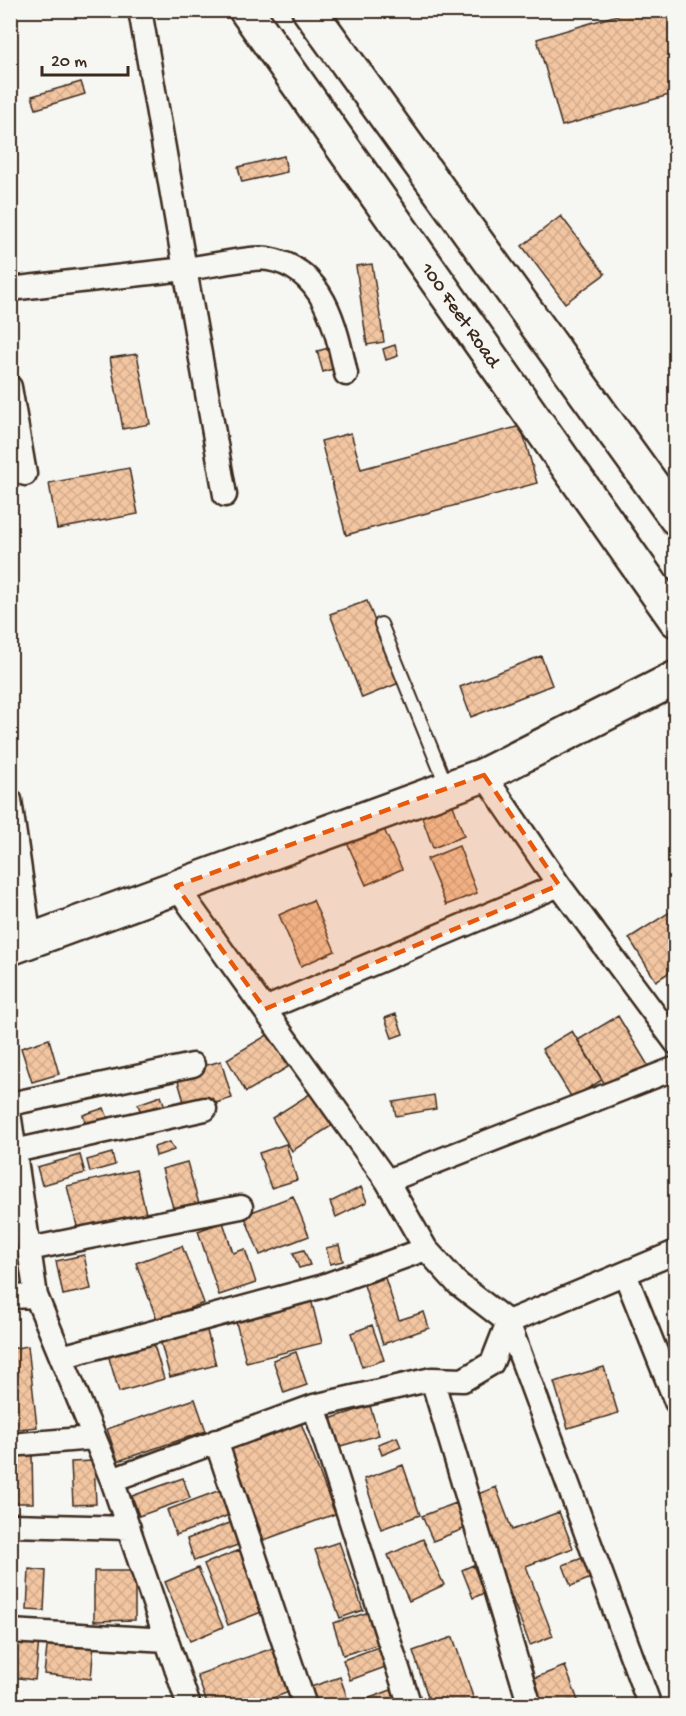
<svg xmlns="http://www.w3.org/2000/svg" width="686" height="1716" font-family="'Gochi Hand',sans-serif">
	<defs>
		<pattern id="building-cross-hatch" width="8" height="8" patternUnits="userSpaceOnUse" patternTransform="scale(1.5)"><rect width="8" height="8" fill="#f3c6a2"/><path d="M0 0l8 8M0 8l8-8" fill="none" stroke="#d1aa8b"/></pattern>
	</defs>
	<rect width="100%" height="100%" fill="#f6f6f2"/>
	<filter id="ink" filterUnits="userSpaceOnUse"><feTurbulence type="fractalNoise" baseFrequency=".0167" numOctaves="2"/><feDisplacementMap in="SourceGraphic" scale="12" xChannelSelector="R" yChannelSelector="G"/><feConvolveMatrix kernelMatrix="1 2 1 2 8 2 1 2 1" color-interpolation-filters="sRGB"/></filter>
	<g filter="url(#ink)">
		<!-- building -->
		<path fill="url(#building-cross-hatch)" stroke="#3b2a1e" stroke-width="1.5" d="M519,10H545L521,18Z
			M634,10H676V93L562,126L537,39Z
			M81,82L85,94L36,109L32,96Z
			M284,156L287,172L242,182L238,167Z
			M561,216L605,274L565,303L522,246Z
			M372,264L384,342L367,345L356,266Z
			M395,345L398,356L386,360L383,349Z
			M333,347L339,367L323,372L317,351Z
			M137,354L150,424L123,429L110,358Z
			M521,426L537,483L346,535L321,441L351,433L361,469Z
			M129,468L138,514L57,529L49,483Z
			M367,601L399,683L362,698L330,614Z
			M541,656L552,685L471,717L460,687Z
			M449,794L464,836L433,848L418,806Z
			M379,818L402,869L366,885L343,834Z
			M459,846L477,893L446,905L427,859Z
			M313,900L335,951L301,966L279,915Z
			M676,908V968L656,981L629,938Z
			M396,1014L403,1034L392,1038L385,1018Z
			M618,1016L649,1067L609,1091L578,1040Z
			M572,1031L602,1080L572,1098L542,1049Z
			M269,1034L288,1067L246,1092L227,1059Z
			M49,1039L59,1074L32,1082L21,1048Z
			M221,1061L232,1098L187,1112L176,1074Z
			M316,1090L336,1123L292,1151L272,1118Z
			M434,1095L436,1109L396,1116L393,1102Z
			M161,1096L167,1112L143,1120L138,1104Z
			M104,1108L109,1121L87,1128L83,1115Z
			M170,1142L174,1150L156,1156L154,1147Z
			M286,1144L297,1180L271,1188L259,1153Z
			M112,1153L115,1165L90,1172L87,1160Z
			M80,1155L85,1173L42,1185L37,1167Z
			M187,1162L199,1204L174,1211L162,1169Z
			M136,1170L147,1218L79,1234L67,1186Z
			M361,1187L367,1202L336,1217L330,1202Z
			M293,1196L309,1236L260,1255L244,1215Z
			M223,1222L233,1253L245,1249L256,1283L219,1295L198,1231Z
			M339,1245L343,1261L330,1264L326,1248Z
			M182,1246L204,1303L157,1320L136,1263Z
			M304,1250L310,1265L299,1268L293,1253Z
			M84,1255L91,1289L63,1295L56,1261Z
			M385,1278L399,1320L424,1312L429,1328L383,1344L364,1285Z
			M311,1299L322,1343L246,1362L235,1318Z
			M205,1323L216,1365L170,1377L159,1336Z
			M372,1325L384,1360L362,1367L351,1333Z
			M152,1338L164,1379L119,1392L107,1351Z
			M28,1346L37,1427L10,1430V1349Z
			M296,1352L307,1385L284,1393L273,1360Z
			M604,1367L618,1413L568,1428L554,1382Z
			M195,1399L206,1431L118,1461L107,1429Z
			M370,1406L379,1435L337,1447L329,1419Z
			M301,1423L335,1514L264,1540L231,1449Z
			M397,1437L401,1447L382,1455L378,1444Z
			M32,1454L33,1503H10V1455Z
			M94,1461L96,1504L73,1505L71,1462Z
			M403,1465L420,1515L381,1529L364,1479Z
			M183,1478L190,1498L139,1516L132,1496Z
			M496,1487L512,1530L559,1512L573,1548L526,1566L553,1636L530,1645L473,1496Z
			M223,1489L232,1514L176,1535L167,1510Z
			M456,1503L466,1528L433,1541L422,1516Z
			M235,1521L243,1543L194,1561L187,1539Z
			M423,1539L444,1585L409,1601L388,1555Z
			M339,1542L363,1610L340,1618L315,1550Z
			M240,1550L264,1611L228,1625L204,1564Z
			M588,1556L596,1576L571,1586L563,1565Z
			M473,1565L484,1593L473,1598L462,1570Z
			M198,1568L223,1627L190,1641L165,1582Z
			M29,1569L46,1571L44,1611L27,1610Z
			M94,1571H135V1620L94,1621Z
			M373,1611L383,1643L343,1655L333,1623Z
			M453,1637L476,1706H431L413,1651Z
			M10,1638L39,1640L35,1680L10,1677Z
			M48,1639L94,1643L91,1679L44,1674Z
			M381,1646L388,1666L350,1680L343,1660Z
			M273,1648L289,1692L251,1706H208L197,1675Z
			M565,1666L580,1706H542L532,1679Z
			M340,1677L350,1706H311L305,1689Z
			M391,1690L397,1706H355L354,1704Z"/>
		<g fill="none" stroke-linecap="round" stroke-linejoin="round">
			<!-- lane casing -->
			<g stroke="#3b2a1e" stroke-width="16">
				<path id="lane" d="M381,624L447,787"/>
			</g>
			<!-- street casing -->
			<g stroke="#3b2a1e" stroke-width="27">
				<path id="street" d="M140,10L185,269C204,267 253,256 268,259C324,268 336,327 346,374
					M10,289L185,269L225,495
					M10,387L25,474
					M484,775L559,885L676,1043
					M10,800L30,940
					M176,886L387,1181L426,1249L457,1283L508,1322L650,1706
					M265,1009L559,885
					M10,1104L193,1065
					M10,1119L36,1296L112,1480L189,1706
					M10,1152L205,1109
					M387,1181L676,1068
					M29,1249L241,1207
					M625,1274L676,1402
					M10,1297L36,1296
					M61,1357L320,1287L426,1249
					M432,1379L530,1706
					M314,1406L410,1706
					M216,1441L305,1706
					M10,1445L93,1438
					M112,1480L314,1406L432,1379L463,1380L492,1363L508,1322L676,1252
					M10,1525L129,1528
					M10,1631L167,1640"/>
			</g>
			<!-- secondary casing -->
			<g stroke="#3b2a1e" stroke-width="38">
				<path id="secondary" d="M246,10L676,620
					M309,10L676,518
					M10,948L484,775L676,678"/>
			</g>
			<!-- lane -->
			<use href="#lane" stroke="#f6f6f2" stroke-width="12"/>
			<!-- street -->
			<use href="#street" stroke="#f6f6f2" stroke-width="22"/>
			<!-- secondary -->
			<use href="#secondary" stroke="#f6f6f2" stroke-width="33"/>
		</g>
	</g>
	<!-- marked area -->
	<path fill="#e8590c" fill-opacity="0.2" stroke="#e8590c" stroke-width="4.5" stroke-dasharray="12 8" stroke-linejoin="round" d="M484,775L559,885L265,1009L176,886Z"/>
	<g text-anchor="middle" stroke-width="4.5" stroke-linejoin="round" paint-order="stroke">
		<!-- street labels -->
		<g font-size="20" fill="#3b2a1e" stroke="#f6f6f2">
			<text transform="translate(462 314) rotate(55)" y="7">100 Feet Road</text>
		</g>
	</g>
	<!-- margin -->
	<rect width="686" height="1716" fill="none" stroke="#f6f6f2" stroke-width="36"/>
	<rect x="18" y="18" width="650" height="1680" fill="none" stroke="#3b2a1e" stroke-width="2" filter="url(#ink)"/>
	<!-- scale -->
	<path d="M42 66v9h86v-9" fill="none" stroke="#3b2a1e" stroke-width="3"/>
	<text x="51" y="66" font-size="18" fill="#3b2a1e" stroke="#f6f6f2" stroke-width="4.5" paint-order="stroke">20 m</text>
</svg>
